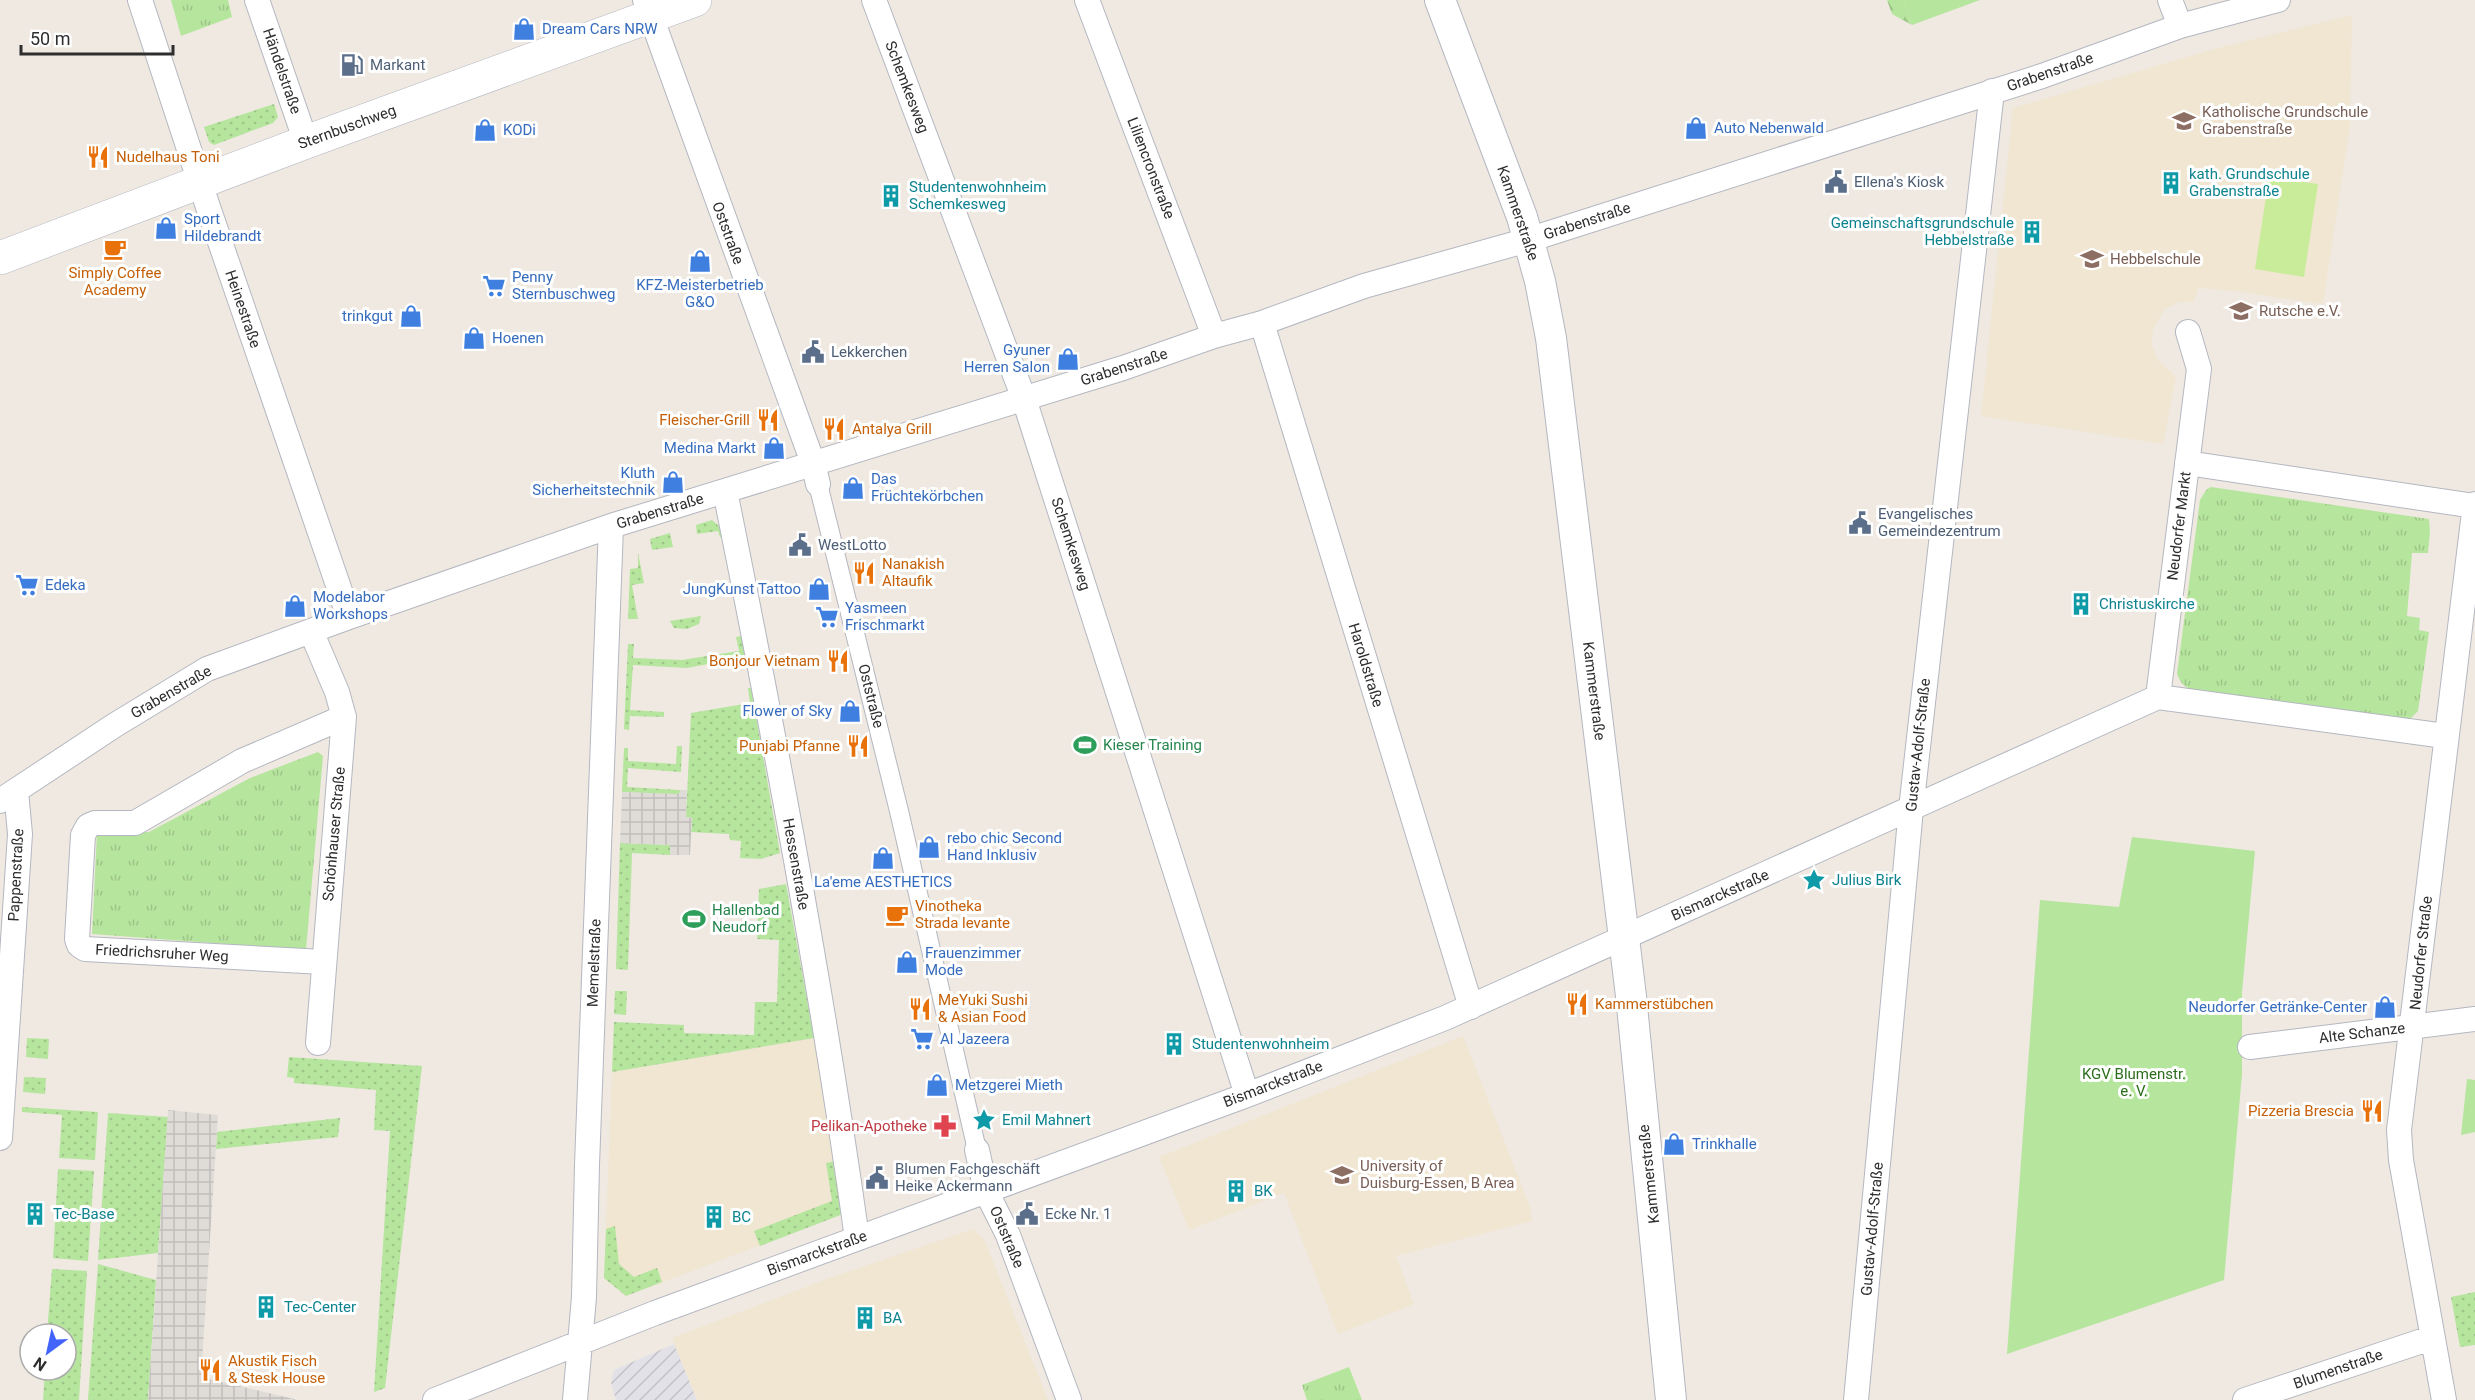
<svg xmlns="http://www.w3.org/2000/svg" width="2475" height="1400" font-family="Roboto,sans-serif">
	<defs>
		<pattern id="industrial-furrows" width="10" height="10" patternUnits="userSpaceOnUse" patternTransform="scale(1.5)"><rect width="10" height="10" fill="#e3e1e8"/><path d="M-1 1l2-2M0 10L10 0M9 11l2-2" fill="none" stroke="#c3c1c7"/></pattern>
		<pattern id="grass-dots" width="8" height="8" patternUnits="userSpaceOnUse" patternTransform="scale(1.5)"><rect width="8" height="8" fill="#b6e59e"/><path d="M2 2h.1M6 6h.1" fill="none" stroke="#9dc588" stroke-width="1.8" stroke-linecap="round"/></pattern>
		<pattern id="forest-firs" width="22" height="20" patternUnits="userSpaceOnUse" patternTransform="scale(1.5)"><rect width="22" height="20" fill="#b6e59e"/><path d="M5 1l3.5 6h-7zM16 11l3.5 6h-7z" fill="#9dc588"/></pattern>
		<pattern id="park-tufts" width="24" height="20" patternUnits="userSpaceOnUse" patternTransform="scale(1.5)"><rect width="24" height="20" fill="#b6e59e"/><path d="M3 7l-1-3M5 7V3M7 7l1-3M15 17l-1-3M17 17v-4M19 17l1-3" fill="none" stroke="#9dc588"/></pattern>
		<pattern id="plaza-grid" width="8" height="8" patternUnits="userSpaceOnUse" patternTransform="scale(1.5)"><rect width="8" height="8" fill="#dfdcd8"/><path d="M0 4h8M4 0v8" fill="none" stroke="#c0bdba"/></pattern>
	</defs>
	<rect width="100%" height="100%" fill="#efe9e1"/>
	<!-- industrial -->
	<path fill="url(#industrial-furrows)" d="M674,1344L697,1400H616L611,1383L614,1370Z"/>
	<!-- education -->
	<path fill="#f0e6d1" d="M2352,15L2350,125L2323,304L2234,291L2198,288L2194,302H2179L2165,309L2153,329L2152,345L2158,360L2176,377L2163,444L1981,416L2013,108L2214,49Z
		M1463,1036L1530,1207L1532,1221L1396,1256L1414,1304L1338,1334L1284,1193L1189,1230L1159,1157Z
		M814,1038L828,1114L843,1214L626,1296L604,1278L612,1072Z
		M973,1229L984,1239L1048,1400H697L672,1338L824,1280Z"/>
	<!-- grass -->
	<path fill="url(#grass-dots)" d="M274,104L278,117L273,123L214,145L209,142L204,127Z
		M712,520L720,527L723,537H720L718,531L697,534L696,525Z
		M670,533L673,547L652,550L650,539Z
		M638,553L644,583L632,585L638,619H628L630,569L638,568Z
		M701,616L699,624L687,629L674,628L670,621Z
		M741,636L745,657L687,668L633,665L630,710L664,712V717L630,716L629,730L624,729L628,644H634L633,658L682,660L739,651L736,637Z
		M748,688H751L780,853L761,859L740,858L741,841L730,840L729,834L691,832L692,818L686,817L691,713L750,703Z
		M677,746H682L681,772L628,768L627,787L680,790V795L622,792L624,748H628V761L676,764Z
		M620,843L671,845L670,855L632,853L628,970L616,969Z
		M786,884L814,1038L612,1072L614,1022L684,1025V1033L754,1035L755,1002H777L779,940L757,939L759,889Z
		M615,991H627L626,1015L614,1014Z
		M27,1038L49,1039L48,1059L26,1057Z
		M289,1057L422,1066L385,1388L374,1392L390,1131L374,1130L376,1090L294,1083V1078L287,1077Z
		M24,1077L46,1078L45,1094L23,1092Z
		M22,1107L98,1112L95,1160L59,1158L62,1115L22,1112Z
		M108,1113L168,1117L158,1253L98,1260Z
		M340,1118L338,1137L216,1149L217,1132Z
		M835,1161L843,1214L760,1246L754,1231L832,1201L826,1163Z
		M58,1169L94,1171L88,1261L53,1258Z
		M615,1226L619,1264L634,1277L657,1268L662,1282L626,1296L604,1278L606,1229Z
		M98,1264L156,1280L148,1400H88Z
		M52,1269L87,1271L79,1400H43L45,1370H66V1334H47Z
		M2475,1292V1345L2460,1347L2451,1297Z"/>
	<!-- forest -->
	<path fill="url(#forest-firs)" d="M1887,0H1903L1912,25L1892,14Z"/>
	<!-- park -->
	<path fill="url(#park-tufts)" d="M171,0H228L232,17L181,36Z
		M2211,487L2429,519L2430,531L2428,553H2412L2407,616L2420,618L2419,630L2429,632L2418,711L2410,719L2196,691C2185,688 2181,684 2177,674L2200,500L2206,490Z
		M318,752L323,756L306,950L92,934L97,833L149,832L250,778Z
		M1349,1367L1362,1400H1307L1302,1385Z"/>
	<!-- garden -->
	<path fill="#b6e59e" d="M1903,0H1980L1912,25Z
		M2132,837L2255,851L2242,992V1074L2224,1280L2007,1354L2040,900L2119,907Z
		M2467,1079L2475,1080V1132L2461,1135Z"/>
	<!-- pitch -->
	<path fill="#c9ec9a" d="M2269,177L2318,184L2304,277L2255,269Z"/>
	<!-- plaza -->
	<path fill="url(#plaza-grid)" d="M680,790H687L686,817L692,818L690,855H670V845L620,843L622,792L679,794Z
		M168,1110L218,1115L201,1377L298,1400H148Z"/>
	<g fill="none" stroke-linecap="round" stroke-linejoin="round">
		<!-- pedestrian casing -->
		<g stroke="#b4b7c1" stroke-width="20">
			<path id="pedestrian" d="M818,484L899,811L977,1150"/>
		</g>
		<!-- minor casing -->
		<g stroke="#b4b7c1" stroke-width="26">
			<path id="minor" d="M140,0L207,204L349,617
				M257,0L306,142
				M645,0L813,463L818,484
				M874,0L1024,399L1247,1095
				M1087,0L1214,336
				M2170,0L2180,26
				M1262,323L1471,1007
				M2187,463L2474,506
				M725,491C775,739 822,988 857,1238
				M311,631L337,692L344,717L318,1043
				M2158,697L2199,369L2188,332
				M2158,697L2445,736
				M0,801L115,725L207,669L349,617L611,526L1123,368L1214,336L1262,323L1364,286L1528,240L2042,76L2180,26L2278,0
				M323,962L85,949L79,945L77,939L83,835L88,826L95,823H135L242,761L344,717
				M2250,1047L2475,1019
				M0,1138L20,834L16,791
				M977,1150L986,1191L1008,1235L1069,1400
				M435,1400L655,1313L1247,1095L1445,1018L2158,697
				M575,1400L584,1297L587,1165L611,526
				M1856,1400L1911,809L1992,91
				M2245,1400L2431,1338
				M2444,1400L2401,1160L2399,1130L2475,504"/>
		</g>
		<!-- tertiary casing -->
		<g stroke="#b4b7c1" stroke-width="32">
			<path id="tertiary" d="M1440,0L1522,217L1540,281L1551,338L1631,996L1671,1400"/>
		</g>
		<!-- secondary casing -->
		<g stroke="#b4b7c1" stroke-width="34">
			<path id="secondary" d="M0,258L306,142L695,0"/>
		</g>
		<!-- pedestrian -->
		<use href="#pedestrian" stroke="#fff" stroke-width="18"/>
		<!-- minor -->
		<use href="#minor" stroke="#fff" stroke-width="24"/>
		<!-- tertiary -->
		<use href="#tertiary" stroke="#fff" stroke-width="30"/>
		<!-- secondary -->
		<use href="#secondary" stroke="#fff" stroke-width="33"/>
	</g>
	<!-- icons -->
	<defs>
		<g id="shop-bare" transform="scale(1.8)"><path d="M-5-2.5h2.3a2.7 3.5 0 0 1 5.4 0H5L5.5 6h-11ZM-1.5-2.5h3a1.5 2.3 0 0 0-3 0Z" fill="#3f7fe0" stroke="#fff" stroke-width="2.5" paint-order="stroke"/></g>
		<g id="fuel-bare" transform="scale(1.8)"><path d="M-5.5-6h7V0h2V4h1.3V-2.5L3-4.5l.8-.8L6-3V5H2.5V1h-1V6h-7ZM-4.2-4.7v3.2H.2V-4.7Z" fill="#5c6f8a" stroke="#fff" stroke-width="2.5" paint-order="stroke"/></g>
		<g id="school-bare" transform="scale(1.8)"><path d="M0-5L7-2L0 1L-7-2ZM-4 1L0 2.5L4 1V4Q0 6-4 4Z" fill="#8d6e63" stroke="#fff" stroke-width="2.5" paint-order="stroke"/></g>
		<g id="restaurant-bare" transform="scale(1.8)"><path d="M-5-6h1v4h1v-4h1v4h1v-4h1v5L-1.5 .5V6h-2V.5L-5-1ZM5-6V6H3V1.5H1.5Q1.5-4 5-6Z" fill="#e8710a" stroke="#fff" stroke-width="2.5" paint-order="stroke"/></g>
		<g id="civic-bare" transform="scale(1.8)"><path d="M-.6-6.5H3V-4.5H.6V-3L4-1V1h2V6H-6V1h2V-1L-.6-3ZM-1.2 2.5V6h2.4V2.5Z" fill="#5c6f8a" stroke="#fff" stroke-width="2.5" paint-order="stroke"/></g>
		<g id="building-bare" transform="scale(1.8)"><path d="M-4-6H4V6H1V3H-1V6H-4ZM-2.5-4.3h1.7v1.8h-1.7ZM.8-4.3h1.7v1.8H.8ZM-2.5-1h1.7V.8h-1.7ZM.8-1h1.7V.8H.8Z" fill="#0f9aa8" stroke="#fff" stroke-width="2.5" paint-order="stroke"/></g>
		<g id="cafe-bare" transform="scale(1.8)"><path d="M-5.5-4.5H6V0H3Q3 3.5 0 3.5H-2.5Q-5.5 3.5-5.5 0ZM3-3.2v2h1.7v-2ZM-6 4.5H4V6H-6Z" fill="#e8710a" stroke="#fff" stroke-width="2.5" paint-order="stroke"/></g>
		<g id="supermarket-bare" transform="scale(1.8)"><path d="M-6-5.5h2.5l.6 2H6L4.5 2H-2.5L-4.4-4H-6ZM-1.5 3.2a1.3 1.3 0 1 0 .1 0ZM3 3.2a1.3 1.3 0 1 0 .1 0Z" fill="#3f7fe0" stroke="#fff" stroke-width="2.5" paint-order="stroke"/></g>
		<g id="stadium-bare" transform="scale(1.8)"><path d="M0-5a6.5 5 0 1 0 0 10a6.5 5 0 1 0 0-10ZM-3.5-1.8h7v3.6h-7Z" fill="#2e9e5b" stroke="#fff" stroke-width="2.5" paint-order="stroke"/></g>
		<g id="sight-bare" transform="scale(1.8)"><path d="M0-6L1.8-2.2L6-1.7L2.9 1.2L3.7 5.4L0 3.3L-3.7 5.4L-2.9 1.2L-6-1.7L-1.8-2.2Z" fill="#0f9aa8" stroke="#fff" stroke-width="2.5" paint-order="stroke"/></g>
		<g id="pharmacy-bare" transform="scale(1.8)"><path d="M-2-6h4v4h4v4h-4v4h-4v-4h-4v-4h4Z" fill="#e0444e" stroke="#fff" stroke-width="2.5" paint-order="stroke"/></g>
		<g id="university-bare" transform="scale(1.8)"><path d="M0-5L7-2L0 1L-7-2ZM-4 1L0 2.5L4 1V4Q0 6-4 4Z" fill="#8d6e63" stroke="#fff" stroke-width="2.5" paint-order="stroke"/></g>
	</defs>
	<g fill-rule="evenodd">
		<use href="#shop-bare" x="524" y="29"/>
		<use href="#fuel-bare" x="352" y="65"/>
		<use href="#school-bare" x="2184" y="121"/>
		<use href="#shop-bare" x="1696" y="128"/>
		<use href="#shop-bare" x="485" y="130"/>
		<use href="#restaurant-bare" x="98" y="157"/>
		<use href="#civic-bare" x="1836" y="182"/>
		<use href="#building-bare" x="2171" y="183"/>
		<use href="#building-bare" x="891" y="196"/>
		<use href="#shop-bare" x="166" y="228"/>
		<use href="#building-bare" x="2032" y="232"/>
		<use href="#cafe-bare" x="115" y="249"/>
		<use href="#school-bare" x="2092" y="259"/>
		<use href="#shop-bare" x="700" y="261"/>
		<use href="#supermarket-bare" x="494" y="286"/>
		<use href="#school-bare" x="2241" y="311"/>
		<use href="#shop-bare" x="411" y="316"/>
		<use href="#shop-bare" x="474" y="338"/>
		<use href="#civic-bare" x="813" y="352"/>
		<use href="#shop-bare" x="1068" y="359"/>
		<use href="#restaurant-bare" x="768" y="420"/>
		<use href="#restaurant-bare" x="834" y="429"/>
		<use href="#shop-bare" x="774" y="448"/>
		<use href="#shop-bare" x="673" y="482"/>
		<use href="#shop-bare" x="853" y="488"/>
		<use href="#civic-bare" x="1860" y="523"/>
		<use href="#civic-bare" x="800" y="545"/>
		<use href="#restaurant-bare" x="864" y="573"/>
		<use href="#supermarket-bare" x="27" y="585"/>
		<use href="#shop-bare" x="819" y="589"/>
		<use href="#building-bare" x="2081" y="604"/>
		<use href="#shop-bare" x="295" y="606"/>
		<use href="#supermarket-bare" x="827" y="617"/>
		<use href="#restaurant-bare" x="838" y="661"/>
		<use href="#shop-bare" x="850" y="711"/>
		<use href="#stadium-bare" x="1085" y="745"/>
		<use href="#restaurant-bare" x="858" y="746"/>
		<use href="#shop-bare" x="929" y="847"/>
		<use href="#shop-bare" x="883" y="858"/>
		<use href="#sight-bare" x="1814" y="880"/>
		<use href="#cafe-bare" x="897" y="915"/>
		<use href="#stadium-bare" x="694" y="919"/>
		<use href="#shop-bare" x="907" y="962"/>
		<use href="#restaurant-bare" x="1577" y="1004"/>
		<use href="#shop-bare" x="2385" y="1007"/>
		<use href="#restaurant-bare" x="920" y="1009"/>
		<use href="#supermarket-bare" x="922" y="1039"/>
		<use href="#building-bare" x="1174" y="1044"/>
		<use href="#shop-bare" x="937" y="1085"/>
		<use href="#restaurant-bare" x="2372" y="1111"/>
		<use href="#sight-bare" x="984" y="1120"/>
		<use href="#pharmacy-bare" x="945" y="1126"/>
		<use href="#shop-bare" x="1674" y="1144"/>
		<use href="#university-bare" x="1342" y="1175"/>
		<use href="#civic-bare" x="877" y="1178"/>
		<use href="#building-bare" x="1236" y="1191"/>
		<use href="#building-bare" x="35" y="1214"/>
		<use href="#civic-bare" x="1027" y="1214"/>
		<use href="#building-bare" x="714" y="1217"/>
		<use href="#building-bare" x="266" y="1307"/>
		<use href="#building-bare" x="865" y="1318"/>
		<use href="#restaurant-bare" x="210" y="1370"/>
	</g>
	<g text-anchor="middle" stroke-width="6" stroke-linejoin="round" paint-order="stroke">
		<!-- shop labels -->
		<g font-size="15" fill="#366cbe" stroke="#fff" text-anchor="start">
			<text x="542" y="34">Dream Cars NRW</text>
			<text x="1714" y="133">Auto Nebenwald</text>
			<text x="503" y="135">KODi</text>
			<text x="184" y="224">Sport<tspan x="184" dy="17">Hildebrandt</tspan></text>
			<text x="512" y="282">Penny<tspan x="512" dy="17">Sternbuschweg</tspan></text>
			<text x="700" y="290" text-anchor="middle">KFZ-Meisterbetrieb<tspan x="700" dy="17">G&amp;O</tspan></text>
			<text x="393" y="321" text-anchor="end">trinkgut</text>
			<text x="492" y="343">Hoenen</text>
			<text x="1050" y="355" text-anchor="end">Gyuner<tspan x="1050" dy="17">Herren Salon</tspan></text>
			<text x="756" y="453" text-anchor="end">Medina Markt</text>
			<text x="655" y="478" text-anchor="end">Kluth<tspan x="655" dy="17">Sicherheitstechnik</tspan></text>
			<text x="871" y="484">Das<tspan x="871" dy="17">Früchtekörbchen</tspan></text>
			<text x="45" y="590">Edeka</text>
			<text x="801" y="594" text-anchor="end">JungKunst Tattoo</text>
			<text x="313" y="602">Modelabor<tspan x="313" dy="17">Workshops</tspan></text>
			<text x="845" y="613">Yasmeen<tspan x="845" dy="17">Frischmarkt</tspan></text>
			<text x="832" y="716" text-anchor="end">Flower of Sky</text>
			<text x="947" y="843">rebo chic Second<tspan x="947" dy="17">Hand Inklusiv</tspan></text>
			<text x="883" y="887" text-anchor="middle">La'eme AESTHETICS</text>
			<text x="925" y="958">Frauenzimmer<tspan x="925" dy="17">Mode</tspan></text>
			<text x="2367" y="1012" text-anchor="end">Neudorfer Getränke-Center</text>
			<text x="940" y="1044">Al Jazeera</text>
			<text x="955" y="1090">Metzgerei Mieth</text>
			<text x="1692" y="1149">Trinkhalle</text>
		</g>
		<!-- service labels -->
		<g font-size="15" fill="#4e5e75" stroke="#fff" text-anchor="start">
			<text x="370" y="70">Markant</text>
			<text x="1854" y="187">Ellena's Kiosk</text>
			<text x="831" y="357">Lekkerchen</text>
			<text x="1878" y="519">Evangelisches<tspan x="1878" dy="17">Gemeindezentrum</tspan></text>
			<text x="818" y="550">WestLotto</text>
			<text x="895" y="1174">Blumen Fachgeschäft<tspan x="895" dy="17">Heike Ackermann</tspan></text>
			<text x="1045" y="1219">Ecke Nr. 1</text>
		</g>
		<!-- street labels -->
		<g font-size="15" fill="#2e2e2e" stroke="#fff">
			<text transform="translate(282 71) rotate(71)" y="5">Händelstraße</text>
			<text transform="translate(2050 72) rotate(-19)" y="5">Grabenstraße</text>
			<text transform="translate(907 87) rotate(69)" y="5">Schemkesweg</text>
			<text transform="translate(347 127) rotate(-20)" y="5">Sternbuschweg</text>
			<text transform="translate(1151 168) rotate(69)" y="5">Liliencronstraße</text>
			<text transform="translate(1518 213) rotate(71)" y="5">Kammerstraße</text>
			<text transform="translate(1587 221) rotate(-18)" y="5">Grabenstraße</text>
			<text transform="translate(728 233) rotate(70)" y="5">Oststraße</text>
			<text transform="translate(243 309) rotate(71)" y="5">Heinestraße</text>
			<text transform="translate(1124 367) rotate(-18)" y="5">Grabenstraße</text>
			<text transform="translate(660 511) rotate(-17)" y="5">Grabenstraße</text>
			<text transform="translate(2179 526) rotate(-83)" y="5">Neudorfer Markt</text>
			<text transform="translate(1071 544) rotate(72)" y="5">Schemkesweg</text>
			<text transform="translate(1366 665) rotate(73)" y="5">Haroldstraße</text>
			<text transform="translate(1594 691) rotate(83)" y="5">Kammerstraße</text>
			<text transform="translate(171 692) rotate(-30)" y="5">Grabenstraße</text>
			<text transform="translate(871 696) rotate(76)" y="5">Oststraße</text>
			<text transform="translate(1918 745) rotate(-84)" y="5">Gustav-Adolf-Straße</text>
			<text transform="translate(334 834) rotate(-85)" y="5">Schönhauser Straße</text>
			<text transform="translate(796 864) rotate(80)" y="5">Hessenstraße</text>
			<text transform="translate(16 875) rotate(-87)" y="5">Pappenstraße</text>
			<text transform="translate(1720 895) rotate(-24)" y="5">Bismarckstraße</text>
			<text transform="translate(162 953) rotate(3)" y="5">Friedrichsruher Weg</text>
			<text transform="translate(2421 953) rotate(-84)" y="5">Neudorfer Straße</text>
			<text transform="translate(594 963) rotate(-88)" y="5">Memelstraße</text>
			<text transform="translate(2362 1033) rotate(-7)" y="5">Alte Schanze</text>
			<text transform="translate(1273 1084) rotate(-21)" y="5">Bismarckstraße</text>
			<text transform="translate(1649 1174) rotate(-96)" y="5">Kammerstraße</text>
			<text transform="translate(1872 1229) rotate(-85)" y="5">Gustav-Adolf-Straße</text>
			<text transform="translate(1007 1237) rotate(67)" y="5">Oststraße</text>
			<text transform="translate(817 1253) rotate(-20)" y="5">Bismarckstraße</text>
			<text transform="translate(2338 1369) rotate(-19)" y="5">Blumenstraße</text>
		</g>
		<!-- education labels -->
		<g font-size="15" fill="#785e54" stroke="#fff" text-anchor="start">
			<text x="2202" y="117">Katholische Grundschule<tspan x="2202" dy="17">Grabenstraße</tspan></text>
			<text x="2110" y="264">Hebbelschule</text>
			<text x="2259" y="316">Rutsche e.V.</text>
			<text x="1360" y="1171">University of<tspan x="1360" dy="17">Duisburg-Essen, B Area</tspan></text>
		</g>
		<!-- food labels -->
		<g font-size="15" fill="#c56008" stroke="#fff" text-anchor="start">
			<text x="116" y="162">Nudelhaus Toni</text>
			<text x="115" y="278" text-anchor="middle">Simply Coffee<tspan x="115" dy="17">Academy</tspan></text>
			<text x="750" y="425" text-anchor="end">Fleischer-Grill</text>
			<text x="852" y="434">Antalya Grill</text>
			<text x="882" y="569">Nanakish<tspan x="882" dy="17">Altaufik</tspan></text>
			<text x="820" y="666" text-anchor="end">Bonjour Vietnam</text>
			<text x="840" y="751" text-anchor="end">Punjabi Pfanne</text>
			<text x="915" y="911">Vinotheka<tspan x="915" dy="17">Strada levante</tspan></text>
			<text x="938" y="1005">MeYuki Sushi<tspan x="938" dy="17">&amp; Asian Food</tspan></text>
			<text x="1595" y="1009">Kammerstübchen</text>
			<text x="2354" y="1116" text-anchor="end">Pizzeria Brescia</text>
			<text x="228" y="1366">Akustik Fisch<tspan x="228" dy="17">&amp; Stesk House</tspan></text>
		</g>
		<!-- culture labels -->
		<g font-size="15" fill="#0d838f" stroke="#fff" text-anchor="start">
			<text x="2189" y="179">kath. Grundschule<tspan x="2189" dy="17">Grabenstraße</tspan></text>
			<text x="909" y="192">Studentenwohnheim<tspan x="909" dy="17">Schemkesweg</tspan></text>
			<text x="2014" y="228" text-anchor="end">Gemeinschaftsgrundschule<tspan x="2014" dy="17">Hebbelstraße</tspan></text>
			<text x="2099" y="609">Christuskirche</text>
			<text x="1832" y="885">Julius Birk</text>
			<text x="1192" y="1049">Studentenwohnheim</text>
			<text x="1002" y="1125">Emil Mahnert</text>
			<text x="1254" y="1196">BK</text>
			<text x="53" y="1219">Tec-Base</text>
			<text x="732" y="1222">BC</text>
			<text x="284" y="1312">Tec-Center</text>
			<text x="883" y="1323">BA</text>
		</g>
		<!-- leisure labels -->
		<g font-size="15" fill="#27864d" stroke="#fff" text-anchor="start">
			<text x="1103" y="750">Kieser Training</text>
			<text x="712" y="915">Hallenbad<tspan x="712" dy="17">Neudorf</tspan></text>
		</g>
		<!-- park labels -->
		<g font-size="15" fill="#2c6e1b" stroke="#fff">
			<text x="2134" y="1079">KGV Blumenstr.<tspan x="2134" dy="17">e. V.</tspan></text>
		</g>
		<!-- health labels -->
		<g font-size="15" fill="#be3a42" stroke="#fff" text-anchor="end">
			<text x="927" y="1131">Pelikan-Apotheke</text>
		</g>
	</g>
	<!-- north arrow -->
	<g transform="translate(48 1352) rotate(213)"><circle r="28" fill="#ffffff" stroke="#ababab" stroke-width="1.5"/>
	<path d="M0-4.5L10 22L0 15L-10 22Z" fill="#4264fb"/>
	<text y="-9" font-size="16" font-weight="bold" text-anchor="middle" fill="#2e2e2e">N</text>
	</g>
	<!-- scale -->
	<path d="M21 45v9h152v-9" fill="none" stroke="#2e2e2e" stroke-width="3"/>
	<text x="30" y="45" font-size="18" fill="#2e2e2e" stroke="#ffffff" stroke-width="4.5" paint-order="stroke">50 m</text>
</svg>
